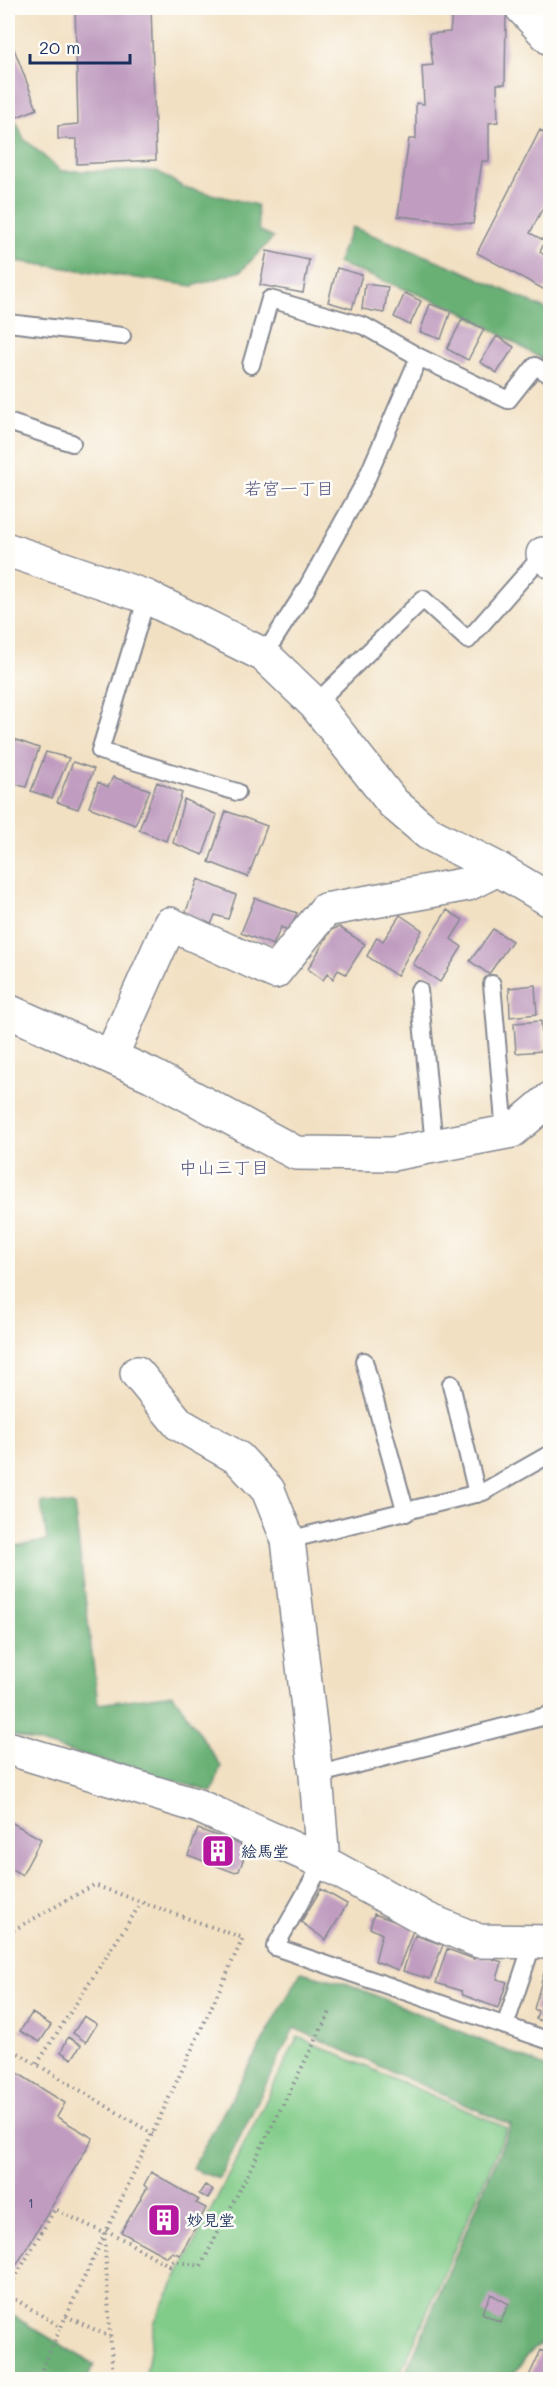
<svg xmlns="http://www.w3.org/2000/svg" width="558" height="2387" font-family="Mali,'Klee One',sans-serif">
	<rect width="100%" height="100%" fill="#fdfcf7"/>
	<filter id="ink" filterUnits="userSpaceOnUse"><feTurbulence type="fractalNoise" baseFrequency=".0167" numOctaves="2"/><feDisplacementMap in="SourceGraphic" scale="12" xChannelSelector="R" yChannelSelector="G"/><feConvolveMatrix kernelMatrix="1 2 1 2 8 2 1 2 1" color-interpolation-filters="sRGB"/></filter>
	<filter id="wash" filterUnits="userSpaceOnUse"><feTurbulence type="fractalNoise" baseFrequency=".008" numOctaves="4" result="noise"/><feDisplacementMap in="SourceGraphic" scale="24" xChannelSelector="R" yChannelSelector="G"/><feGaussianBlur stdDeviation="1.35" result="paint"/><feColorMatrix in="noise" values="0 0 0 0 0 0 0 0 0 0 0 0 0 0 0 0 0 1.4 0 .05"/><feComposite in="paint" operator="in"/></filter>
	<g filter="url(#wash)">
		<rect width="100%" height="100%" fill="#f2e0c2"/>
		<!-- green -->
		<path fill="#82cc89" stroke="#4e7e74" stroke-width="1.5" d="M298,2037L507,2128L398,2379H145L155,2321Z"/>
		<!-- forest -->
		<path fill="#69b075" stroke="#42706a" stroke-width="1.5" d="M8,103L24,139L61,171H157L183,187L257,205L259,230L273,238L241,271L193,286L8,260Z
			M352,227L456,268L550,311V364L459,310L337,263Z
			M41,1502L74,1505L98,1704L173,1694L221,1766L212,1792L8,1734V1547L47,1541Z
			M301,1972L348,1984L550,2069V2337L530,2353L509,2379H403L511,2125L294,2028L219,2179L192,2169Z
			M8,2313L95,2365L86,2379H8Z"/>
		<g id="blocks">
			<!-- building -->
			<path fill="#c09cc0" d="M75,8H151L156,160L77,164V139H58V126L78,124Z
				M452,14H506L505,84H497L498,122L489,123V161H482L473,224L398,216L409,139H416V103L424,104L422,66L433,65L429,34L450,32Z
				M8,33L37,109L17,117L8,92Z
				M540,130L550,136V194L530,233L545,241L540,252L550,259V281L545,290L477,253Z
				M267,251L309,260L303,293L260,285Z
				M337,268L362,275L352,309L328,302Z
				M365,284L388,287L384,313L362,309Z
				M405,293L421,301L410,325L394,317Z
				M430,304L451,311L441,339L420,332Z
				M463,318L484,329L468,360L447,349Z
				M497,336L514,347L497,373L480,362Z
				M8,737L39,748L26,787L8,782Z
				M46,752L69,758L52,798L31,791Z
				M73,762L94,769L78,809L57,802Z
				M113,777L150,790L135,825L89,807L98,782L108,787Z
				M157,782L182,793L166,841L139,830Z
				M184,799L217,815L203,855L173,843Z
				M226,811L267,826L248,877L209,862Z
				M198,879L236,895L228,919L215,915L211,925L185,914Z
				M255,898L297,913L290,931L281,927L273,945L241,933Z
				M447,910L463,920L451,939L462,947L440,982L413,964Z
				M400,915L422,930L397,976L367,956L377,937L383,941Z
				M339,927L365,944L346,974L338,970L333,979L328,973L323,980L308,969L331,930Z
				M493,929L512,941L489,974L470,961Z
				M535,985L537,1014L510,1017L509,988Z
				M541,1021L543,1051L516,1053L514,1023Z
				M9,1821L41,1839L22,1875L8,1867Z
				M198,1829L248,1847L239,1871L233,1872L188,1855Z
				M321,1889L347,1904L326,1940L301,1922Z
				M374,1914L414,1928L398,1970L375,1961L382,1934L370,1928Z
				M415,1935L443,1945L430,1979L403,1971Z
				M447,1949L474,1959L478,1954L502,1962L497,1979L507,1982L498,2008L463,1995L462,1991L436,1983Z
				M550,1961V2024L536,2019L538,2011L534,2009L547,1962Z
				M32,2013L51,2025L40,2042L20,2031Z
				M84,2016L97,2024L86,2042L73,2033Z
				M68,2037L81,2045L72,2059L61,2052Z
				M8,2067L65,2103L57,2117L93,2138L13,2271L8,2267Z
				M151,2172L199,2200L196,2203L206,2208L180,2255L172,2252L167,2257L121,2232L147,2188L144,2185Z
				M205,2185L213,2190L208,2198L199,2194Z
				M491,2294L509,2304L500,2322L482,2313Z
				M541,2350L550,2355V2380H536L529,2376Z"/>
		</g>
	</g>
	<g filter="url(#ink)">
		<use href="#blocks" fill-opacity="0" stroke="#868890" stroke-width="1.5"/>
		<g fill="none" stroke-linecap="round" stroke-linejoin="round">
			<!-- service casing -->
			<g stroke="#868890" stroke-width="20">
				<path id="service" d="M8,323L122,336
					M251,365L270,299L364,326L419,357
					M8,422L72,443
					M147,597L100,751L237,792
					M264,655L305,591L366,480L419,357L508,400L535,366L550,375
					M315,704L423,599L468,640L546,551
					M492,984L505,1133
					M419,990L434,1146
					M364,1361L406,1513
					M451,1384L477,1494
					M288,1540L483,1492L550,1454
					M316,1775L550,1715
					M323,1862L275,1947L550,2041
					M505,2026L533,1942"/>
			</g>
			<!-- minor casing -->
			<g stroke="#868890" stroke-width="36">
				<path id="minor" d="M522,8L550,38
					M8,550L147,597L264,655L315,704L393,803L428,833L498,869L550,900
					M543,554L550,561
					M8,1011L151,1075L296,1153L392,1154L512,1131L550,1099
					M111,1056L170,924L275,972L325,910L468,884L498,869
					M137,1373L179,1424L238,1458L268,1490L288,1540L316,1775L323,1862
					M8,1748L198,1806L323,1862L426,1919L479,1941L550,1942"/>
			</g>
			<!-- path -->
			<path stroke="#868890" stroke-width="4" stroke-dasharray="1.5 4.5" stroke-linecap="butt" d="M8,1933L94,1885L243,1938C184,2068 122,2197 61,2327L8,2295
				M8,2047L153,2134
				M37,2064L141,1903
				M106,2230L170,2266L173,2261L201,2266L330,2012
				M104,2233L113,2380
				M8,2290L55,2209L104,2233
				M66,2316L110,2337
				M37,2380L61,2327"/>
			<!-- service -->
			<use href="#service" stroke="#fff" stroke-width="16"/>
			<!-- minor -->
			<use href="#minor" stroke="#fff" stroke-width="33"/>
		</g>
	</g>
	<!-- icons -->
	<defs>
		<g id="building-square" transform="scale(1.725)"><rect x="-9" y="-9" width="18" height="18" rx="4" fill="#b5179e" stroke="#fdfcf7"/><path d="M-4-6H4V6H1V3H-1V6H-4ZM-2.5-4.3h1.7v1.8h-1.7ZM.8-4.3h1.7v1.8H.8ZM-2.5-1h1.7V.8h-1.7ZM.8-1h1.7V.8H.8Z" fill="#fff"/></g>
	</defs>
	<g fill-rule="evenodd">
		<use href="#building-square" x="218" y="1851"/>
		<use href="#building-square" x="164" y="2220"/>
	</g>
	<g text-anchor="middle" stroke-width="5" stroke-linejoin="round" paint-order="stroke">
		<!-- number labels -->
		<g font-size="14" fill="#444a76">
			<text x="31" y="2208">1</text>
		</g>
		<!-- poi labels -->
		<g font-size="16" font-weight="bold" fill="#1b2f5e" stroke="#fdfcf7" text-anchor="start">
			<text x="241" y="1857">絵馬堂</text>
			<text x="187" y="2226">妙見堂</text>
		</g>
		<!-- neighbourhood labels -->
		<g font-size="18" fill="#555580" stroke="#fdfcf7">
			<text x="289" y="495">若宮一丁目</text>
			<text x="224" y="1174">中山三丁目</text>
		</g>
	</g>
	<!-- margin -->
	<rect width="558" height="2387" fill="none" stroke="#fdfcf7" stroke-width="30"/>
	<!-- scale -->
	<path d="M30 54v9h100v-9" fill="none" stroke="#1b2f5e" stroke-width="3"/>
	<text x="39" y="54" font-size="18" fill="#1b2f5e" stroke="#fdfcf7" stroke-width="4.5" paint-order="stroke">20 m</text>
</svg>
